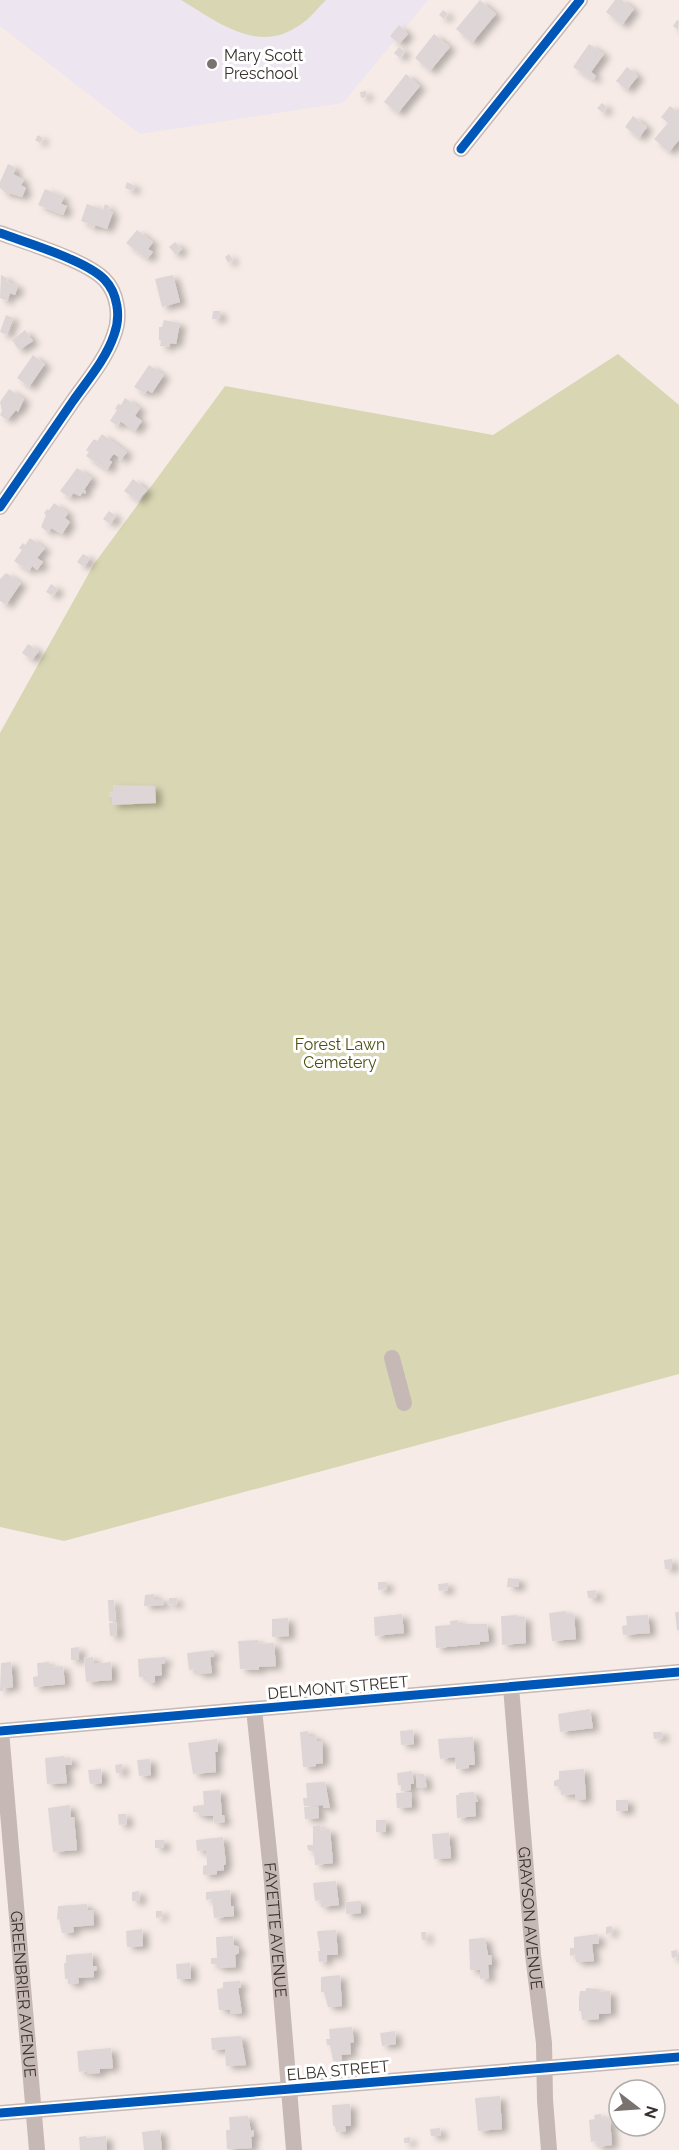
<svg xmlns="http://www.w3.org/2000/svg" width="679" height="2150" font-family="Raleway,sans-serif">
<style>
.education{fill:#ede5ef}
.green{fill:#d9d6b3}
.building{fill:#ded6d6;filter:url(#shadow)}
.lines{fill:none;stroke-linecap:round;stroke-linejoin:round}
.street{stroke:#c6b8b5;stroke-width:16}
.cycleway-casing{stroke:#fff;stroke-width:13}
.cycleway{stroke:#0057b8;stroke-width:9}
.poi-dot{fill:#7a726e;stroke:#fff;stroke-width:2}
.labels{text-anchor:middle;stroke-width:6;stroke-linejoin:round;paint-order:stroke}
.poi-label{font-size:16px;fill:#38312d;stroke:#fff;text-anchor:start}
.park-label{font-size:16px;fill:#4c4f10;stroke:#fff}
.street-label{font-size:16px;fill:#38312d;stroke:#fff}
</style>
<defs>
<filter id="shadow"><feDropShadow dx="6" dy="3.5" stdDeviation="3" flood-color="#0004"/></filter>
</defs>
<rect width="100%" height="100%" fill="#f6ebe6"/>
<path class="education" d="M0 0H428L343 103 140 134 0 26Z"/>
<path class="green" d="M181 0H326C317 9 307 22 295 28 255 53 215 20 181 0Z
M618 354 679 405V1374L64 1541 0 1527V733L94 564 225 386 493 435Z"/>
<path class="building" d="M480 0 496 14 472 43 456 29Z
M615 0H622L634 9 622 25 606 12Z
M443 10 448 14 444 19 439 15Z
M677 20 679 21 678 30 673 26Z
M399 25 408 34 399 44 390 36Z
M434 34 450 47 430 71 415 58Z
M589 44 604 54 591 72 596 76 593 80 573 67Z
M399 47 405 52 400 58 394 53Z
M627 67 638 76 627 90 616 81Z
M406 74 420 86 398 113 384 102Z
M366 91 367 97 361 98 360 92Z
M602 103 607 107 603 113 597 108Z
M670 106 679 113V140L669 152 654 139 668 123 661 117Z
M633 116 647 127 639 138 625 127Z
M38 135 43 138 40 143 35 140Z
M8 164 16 168 13 174 24 180 21 185 26 188 22 197 9 193 8 195 0 188V182Z
M127 182 135 186 133 191 125 188Z
M45 189 64 197 61 204 67 206 63 215 38 205Z
M87 204 103 210 105 204 109 206 108 211 113 212 107 229 95 225 94 228 89 226 90 224 81 221Z
M137 230 153 242 148 249 153 252 147 259 126 243Z
M175 242 182 249 176 255 169 247Z
M229 254 233 260 228 263 225 257Z
M1 275 7 278 6 281 18 286 15 295 10 293 7 301 0 298Z
M173 275 180 302 162 307 155 279Z
M213 311H220V319H212Z
M6 315 13 318 7 335 0 332Z
M164 320 180 323 176 344 170 343 169 347 160 346 161 341 159 340V327H162Z
M25 330 33 341 19 350 12 340Z
M33 355 45 364 29 387 17 378Z
M149 365 164 375 152 393 147 390 145 394 134 387Z
M9 389 24 399 18 412 16 410 7 420 0 415 2 411 0 402Z
M125 398 140 408 135 416 142 421 135 431 120 421 118 426 110 421 117 410 115 409 118 404 121 405Z
M102 434 127 452 120 461 118 459 119 457 114 454 112 456 109 460 112 462 107 470 86 456 89 452 86 450 94 439 97 441Z
M77 468 92 478 84 490 86 491 85 494 83 492 80 496 73 493 70 498 60 491Z
M133 479 147 490 138 501 124 491Z
M54 503 68 513 65 518 70 522 62 534 51 528 48 532 41 527 46 515 44 513 47 509 49 510Z
M109 511 116 516 110 524 103 519Z
M30 538 45 548 37 558 43 562 37 570 32 566 29 571 14 561 22 550 19 548 23 543 25 545Z
M83 554 90 558 84 567 77 562Z
M6 573 21 583 6 605 0 601V579Z
M51 584 58 589 53 596 46 592Z
M28 644 39 651 32 660 22 653Z
M113 785 155 786 156 803 112 805V797H109V792H113Z
M672 1559V1569H665L664 1560Z
M508 1578 519 1579V1587H507Z
M378 1582H387V1589L378 1590Z
M448 1583V1590L439 1591 438 1584Z
M596 1590 597 1598H588L587 1591Z
M154 1594V1599H163L164 1605 144 1606 145 1595Z
M169 1598H177L176 1605 168 1604Z
M108 1600H114L116 1621H109Z
M566 1611V1614H574L576 1639 552 1641 549 1613Z
M675 1612H679V1630H677Z
M402 1614 404 1633 375 1636 374 1617Z
M517 1615V1617H525L526 1643 502 1645 501 1616Z
M648 1615 650 1633 623 1635 622 1626 627 1625 626 1616Z
M288 1618 289 1636 272 1637V1619Z
M458 1620V1624H487L489 1641 480 1642V1644L436 1648 435 1626 450 1625V1621Z
M117 1622V1636H110L109 1623Z
M258 1640V1644L274 1643 276 1666 259 1667V1670L240 1669 238 1641Z
M79 1647V1660H71V1648Z
M214 1650V1656L210 1657 212 1673 198 1674 196 1669 189 1670 187 1653Z
M93 1657 94 1664 111 1662 112 1680 86 1682 84 1658Z
M165 1657V1663L161 1664 162 1675 155 1676V1682L147 1683 146 1677H139L138 1659Z
M11 1662 13 1687 3 1688V1691H0L1 1663Z
M49 1662V1667L63 1666 65 1684 34 1687 33 1677 38 1676 37 1663Z
M590 1709 593 1728 560 1732 558 1714Z
M413 1730 414 1744 401 1745 400 1731Z
M308 1731V1736H316L317 1741H322L323 1763 316 1764V1766L303 1767 300 1732Z
M653 1732H662L663 1738 654 1739Z
M473 1737 475 1765H469V1768L456 1769 455 1757 440 1759 438 1739Z
M217 1739 218 1752H215L216 1772 193 1774 188 1743Z
M64 1756V1758H71L72 1765H65L67 1783 47 1784 45 1758Z
M150 1759 151 1775 139 1776 137 1760Z
M122 1764V1773H116L115 1765Z
M101 1769 102 1783 90 1784 88 1770Z
M584 1769 586 1799 575 1800V1794L561 1795V1787L554 1786V1781L559 1779V1771Z
M412 1771 414 1784H411V1790L401 1791V1785H398L397 1773Z
M416 1774H424L427 1787 417 1788Z
M325 1782 330 1808H323V1805L304 1806 303 1798H307L306 1783Z
M220 1790 222 1815H224L225 1822 214 1823 213 1816H199L198 1812H193V1806L204 1805 203 1791Z
M411 1792 412 1807 397 1808 396 1793Z
M474 1792 478 1802H475L476 1816 457 1818 456 1795H459V1793Z
M616 1800H628V1811H616Z
M70 1805 71 1817H74L77 1850 53 1852 48 1808Z
M318 1806 319 1818 305 1819 304 1807Z
M118 1814H126L127 1824 119 1825Z
M376 1820H386V1832H376Z
M320 1825V1830L330 1829 333 1863 315 1865 314 1852 308 1850 307 1845H313V1826Z
M449 1833 451 1858 434 1859 432 1834Z
M223 1837 226 1864 224 1865V1870L217 1871V1874L203 1875V1866L207 1865 206 1850 197 1851 196 1840Z
M155 1840H164V1848H155Z
M336 1881 339 1905 321 1907 320 1900 315 1901 313 1883Z
M230 1890 231 1906H234V1916L214 1918 212 1899 206 1900V1892Z
M139 1891 140 1901H132V1892Z
M361 1901V1913L346 1914 345 1902Z
M87 1904 88 1910H93L94 1925 73 1927 74 1932 62 1933 59 1919 57 1920 58 1906Z
M156 1911H162V1917L156 1918Z
M612 1926V1933L606 1934V1927Z
M142 1929 143 1946 127 1947 126 1931Z
M336 1930 338 1955H326L327 1961 319 1962 318 1951H320L317 1931Z
M421 1932H426L427 1940H422Z
M598 1934 599 1944H592L594 1961 576 1962 575 1955 570 1956V1948H574V1937Z
M233 1936 234 1945 239 1947V1953L235 1955 236 1967 218 1968V1964H211V1958H217L216 1937Z
M485 1938 488 1955H491L492 1964 488 1965 489 1978 480 1979V1970H470L469 1939Z
M677 1950 678 1957 672 1958 671 1951Z
M92 1953 93 1966H96L97 1970 94 1971V1977L78 1978 79 1983 68 1984V1979H65L64 1963H66V1955Z
M190 1963 191 1979H177L176 1964Z
M340 1975 342 2006 328 2007 324 1992H321V1977Z
M240 1981 241 1988H238L242 2013 230 2014V2010H219L217 1989 223 1988V1982Z
M586 1988 599 1989V1992L610 1991 611 2013 599 2014V2019L582 2020 581 2011H579V1998L580 1991H586Z
M352 2027 354 2042 350 2043 351 2054 341 2055 342 2060 333 2061 330 2045H327L326 2039H330L329 2029Z
M395 2031 396 2044 382 2046 380 2033Z
M241 2036 246 2065 226 2066 225 2049 212 2050 211 2038Z
M111 2048 113 2068 100 2069V2073L87 2074V2071L79 2072 77 2051Z
M500 2096 502 2129 478 2131 475 2098Z
M350 2104 351 2126H345L346 2131 336 2132 335 2126H333L332 2105Z
M601 2114 602 2119 610 2118 612 2145 597 2147 596 2141 591 2142 589 2120 595 2119 594 2115Z
M248 2116 251 2131 254 2130V2136L251 2137 252 2148 227 2149 226 2130H230L229 2117Z
M440 2128 441 2136H431L430 2129Z
M160 2130 162 2150H144L142 2132Z
M86 2136 87 2138 106 2136 107 2150H80L79 2137Z
M410 2137V2143H404V2138Z"/>
<g class="lines">
<g class="street">
<path d="M461 149 580 0"/>
<path d="M0 233C27 243 85 260 104 279 118 293 121 317 114 335 106 359 87 381 73 401 49 436 24 472 0 507"/>
<path d="M392 1358 404 1403"/>
<path id="s1" d="M511 1687 533 1955 544 2043 545 2100 549 2150"/>
<path id="s2" d="M254 1709 271 1871 294 2150"/>
<path d="M0 1731 679 1672"/>
<path id="s3" d="M1 1731 37 2150"/>
<path d="M0 2113 679 2057"/>
</g>
<defs>
<path id="cycleway" d="M461 149 580 0
M0 233C27 243 85 260 104 279 118 293 121 317 114 335 106 359 87 381 73 401 49 436 24 472 0 507
M0 1731 679 1672
M0 2113 679 2057"/>
</defs>
<use href="#cycleway" class="cycleway-casing"/>
<use href="#cycleway" class="cycleway"/>
</g>
<circle class="poi-dot" cx="212" cy="64" r="6"/>
<g class="labels">
<g class="poi-label">
<text x="224" y="61">Mary Scott<tspan x="224" dy="18">Preschool</tspan></text>
</g>
<g class="park-label">
<text x="340" y="1050">Forest Lawn<tspan x="340" dy="18">Cemetery</tspan></text>
</g>
<g class="street-label">
<text transform="translate(338 1687) rotate(-5)" y="6">DELMONT STREET</text>
<text dy="6" stroke="none"><textPath href="#s1" startOffset="232">GRAYSON AVENUE</textPath></text>
<text dy="6" stroke="none"><textPath href="#s2" startOffset="222">FAYETTE AVENUE</textPath></text>
<text dy="6" stroke="none"><textPath href="#s3" startOffset="264">GREENBRIER AVENUE</textPath></text>
<text transform="translate(338 2070) rotate(-5)" y="6">ELBA STREET</text>
</g>
</g>
<g transform="translate(637 2108) rotate(107)"><circle r="28" fill="#ffffff" stroke="#afadab" stroke-width="1.5"/>
<path d="M0-4.5L10 22L0 15L-10 22Z" fill="#7a726e"/>
<text y="-9" font-size="16" font-weight="bold" text-anchor="middle" fill="#38312d">N</text>
</g>
</svg>
